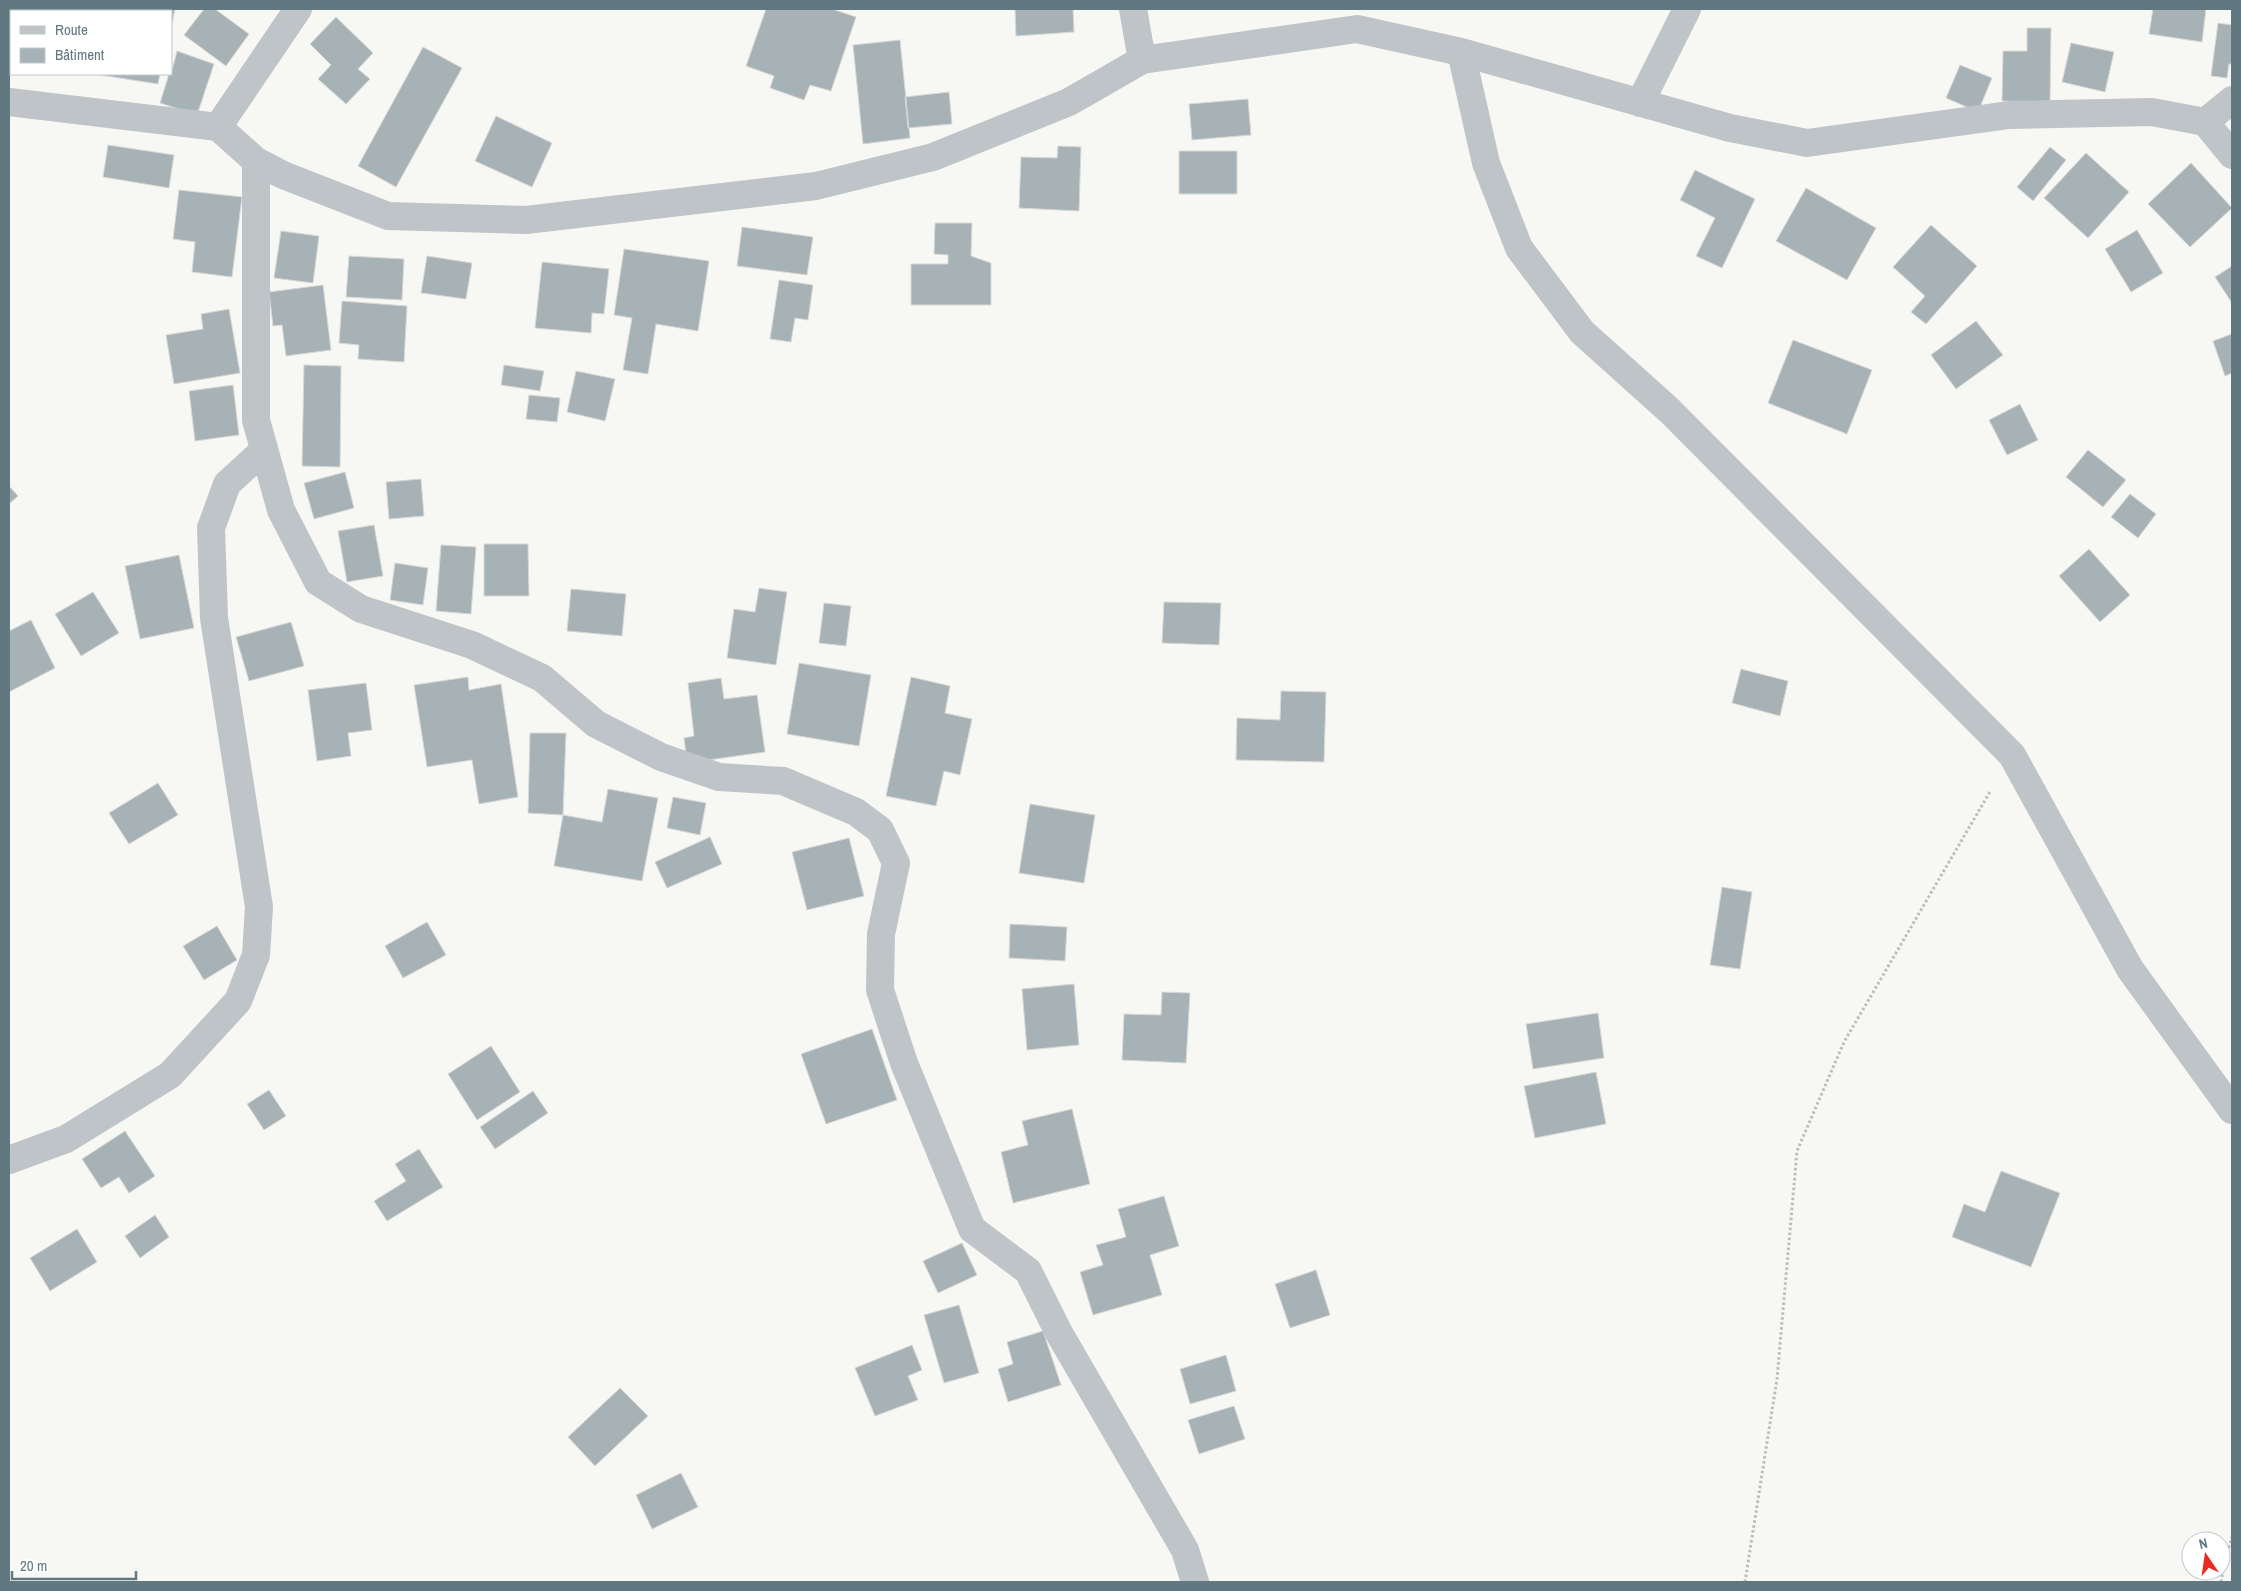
<svg xmlns="http://www.w3.org/2000/svg" width="2241" height="1591" font-family="'Archivo Narrow',sans-serif">
<style>
.building{fill:#a7b2b6;stroke:#d9d8d6}
.lines{fill:none;stroke-linecap:round;stroke-linejoin:round}
.path{stroke:#b8bdbf;stroke-width:3;stroke-dasharray:2.5 2.5;stroke-linecap:butt}
.street{stroke:#bec4c7;stroke-width:28}
</style>
<rect width="100%" height="100%" fill="#f7f7f4"/>
<path class="building" d="M130 9H175L171 28V11H130Z
M204 9H215L249 34 226 66 184 35Z
M766 9H832L856 17 831 91 810 85 804 100 770 88 774 76 746 66Z
M1015 9H1073L1074 32 1016 36Z
M2153 9H2206L2202 42 2149 34Z
M11 14V60L9 61V15Z
M336 17 373 53 358 69 370 79 346 104 318 79 331 65 310 44Z
M2218 23 2232 25V64H2229L2227 78 2211 76Z
M2027 28H2051L2050 102 2002 101 2003 51H2027Z
M900 40 910 138 863 144 853 45Z
M2071 43 2114 52 2105 92 2062 82Z
M423 47 462 68 396 187 358 166Z
M177 51 214 64 197 115 160 103 169 74H171Z
M1960 65 1992 78 1978 112 1946 98Z
M94 74H160L158 84Z
M949 92 952 124 908 128 905 97Z
M1248 99 1251 135 1192 140 1189 104Z
M496 116 552 143 532 187 475 161Z
M108 145 174 155 169 188 103 177Z
M1058 146 1081 147 1079 211 1019 208 1021 157 1057 158Z
M2050 147 2066 160 2033 201 2017 187Z
M1179 151H1237V194H1179Z
M2086 153 2129 192 2088 238 2044 198Z
M2191 163 2232 208 2190 247 2148 204Z
M1695 170 1755 199 1722 268 1696 256 1715 218 1680 200Z
M1806 188 1876 228 1847 280 1776 241Z
M179 190 242 197 232 277 192 272 195 242 173 239Z
M935 223H972L971 256 991 263V305H911V264H948V255L934 254Z
M1931 225 1977 266 1926 324 1911 312 1925 296 1893 267Z
M742 227 813 237 807 275 737 266Z
M2137 230 2163 273 2131 292 2105 249Z
M281 231 319 236 313 283 274 278Z
M624 249 709 261 698 331 656 324 648 374 623 370 632 318 614 315Z
M349 256 404 259 402 300 346 297Z
M427 256 472 263 466 299 421 293Z
M542 262 609 269 604 314 592 313 591 333 535 328Z
M2232 266V303L2215 277Z
M779 280 813 285 808 320 795 318 791 342 770 339Z
M323 285 331 350 286 356 282 325 273 326 269 292Z
M342 301 407 306 404 362 358 359 359 345 339 343Z
M229 309 240 373 174 384 166 335 203 329 201 314Z
M1976 321 2003 355 1956 389 1931 355Z
M2232 334V373L2225 376 2213 341Z
M1793 340 1872 370 1847 434 1768 403Z
M304 365 341 366 340 467 302 466Z
M504 365 544 371 540 391 501 385Z
M576 371 615 379 605 421 567 412Z
M233 385 239 435 195 441 189 391Z
M529 395 560 398 557 422 526 419Z
M2020 404 2038 440 2007 455 1989 420Z
M2088 450 2126 480 2103 507 2066 477Z
M345 472 354 508 314 519 304 483Z
M421 479 424 516 389 519 386 482Z
M9 486 18 496 9 504Z
M2130 494 2156 514 2138 538 2111 517Z
M374 525 383 576 347 582 338 531Z
M484 544H528L529 596H484Z
M441 545 476 547 471 614 436 611Z
M2089 549 2130 595 2100 622 2059 576Z
M179 555 194 628 140 639 125 566Z
M395 563 428 568 423 605 390 600Z
M759 588 787 592 776 665 727 658 734 609 755 612Z
M571 589 626 594 622 636 567 631Z
M93 592 119 633 81 656 55 614Z
M1164 602 1221 603 1219 645 1162 643Z
M824 603 851 606 846 646 819 643Z
M31 620 55 668 9 692V631Z
M291 622 304 666 249 681 236 637Z
M799 663 871 675 859 746 787 734Z
M1741 669 1788 681 1780 716 1732 703Z
M468 677 469 690 501 684 518 797 479 804 472 760 427 767 414 685Z
M911 677 950 686 945 713 972 719 960 775 944 771 936 806 886 796Z
M721 678 724 699 757 695 765 752 687 763 684 738 694 736 688 683Z
M366 683 372 730 348 733 351 756 317 761 308 690Z
M1281 691 1326 692 1324 762 1236 760 1237 718 1280 720Z
M530 733H566L563 815 528 813Z
M158 783 178 815 129 844 109 813Z
M608 789 658 798 642 881 554 866 563 815 602 822Z
M673 797 706 803 700 835 667 828Z
M1030 804 1095 815 1084 883 1019 873Z
M710 837 722 864 667 888 655 862Z
M849 838 864 896 807 910 792 852Z
M1722 887 1752 892 1740 969 1710 965Z
M427 922 446 955 403 978 385 946Z
M1010 924 1067 927 1065 961 1009 958Z
M217 926 237 960 204 980 183 946Z
M1074 984 1079 1045 1027 1050 1022 989Z
M1162 992 1190 993 1186 1063 1122 1060 1124 1014 1161 1015Z
M1598 1013 1604 1058 1533 1069 1526 1024Z
M872 1029 897 1100 826 1124 801 1054Z
M491 1046 520 1092 477 1120 448 1074Z
M1596 1072 1606 1124 1535 1138 1524 1086Z
M269 1090 286 1116 264 1130 247 1104Z
M533 1091 548 1113 495 1149 480 1127Z
M1072 1109 1090 1184 1013 1203 1001 1152 1028 1145 1022 1121Z
M125 1131 155 1176 129 1193 119 1177 101 1188 82 1159Z
M419 1149 443 1187 387 1221 374 1201 406 1181 395 1164Z
M2001 1171 2060 1193 2031 1267 1952 1237 1964 1204 1985 1212Z
M1164 1196 1179 1246 1150 1255 1162 1295 1093 1315 1080 1272 1103 1265 1096 1245 1126 1237 1118 1209Z
M155 1215 169 1237 140 1258 125 1236Z
M77 1229 97 1262 50 1291 30 1258Z
M962 1243 977 1275 938 1293 923 1261Z
M1316 1270 1330 1315 1290 1328 1275 1284Z
M959 1305 979 1373 944 1383 924 1315Z
M1043 1331 1061 1385 1008 1402 998 1369 1013 1364 1007 1342Z
M912 1345 922 1370 908 1376 918 1400 875 1416 855 1368Z
M1226 1355 1236 1391 1190 1404 1180 1369Z
M620 1388 648 1416 595 1466 568 1437Z
M1234 1406 1245 1439 1199 1454 1188 1420Z
M681 1473 698 1507 652 1529 636 1495Z"/>
<g class="lines">
<path class="path" d="M1745 1582 1777 1379 1797 1151 1844 1042 1991 790
M2221 1582 2224 1564 2232 1537"/>
<path class="street" d="M1133 9 1142 60
M1461 52 1486 163 1519 248 1582 332 1670 411 2012 755 2130 969 2232 1110
M9 102 218 127 256 161 283 175 388 216 526 220 816 186 933 157 1069 102 1142 60 1357 29 1461 52 1730 128 1807 143 2009 115 2152 112 2205 122 2232 155
M1640 103 1687 9
M2205 122 2232 100
M218 127 298 9
M256 161V420L281 510 318 582 361 609 472 645 542 678 596 724 661 757 719 777 783 781 856 812 880 830 896 863 881 934 880 990 904 1063 972 1229 1028 1271 1059 1333 1185 1550 1195 1582
M9 1160 66 1139 170 1075 238 1001 256 955 259 907 214 618 211 528 227 484 264 450"/>
</g>
<rect width="2241" height="1591" fill="none" stroke="#617880" stroke-width="20"/>
<rect x="10" y="10" width="162" height="65" fill="#ffffff" stroke="#c0c9cc"/>
<rect x="20" y="26" width="25" height="8" fill="#bec4c7" stroke="#c0c9cc"/>
<text x="55" y="35" font-size="15" fill="#617880">Route</text>
<rect x="20" y="48" width="25" height="15" fill="#a7b2b6" stroke="#c0c9cc"/>
<text x="55" y="60" font-size="15" fill="#617880">Bâtiment</text>
<g transform="translate(2206 1556) rotate(347)"><circle r="24" fill="#ffffff" stroke="#c0c9cc"/>
<path d="M0-4L9 19L0 12L-9 19Z" fill="#ea2b21"/>
<text y="-8" font-size="14" font-weight="bold" text-anchor="middle" fill="#617880">N</text>
</g>
<path d="M12 1571v8h124v-8" fill="none" stroke="#617880" stroke-width="2.5"/>
<text x="20" y="1571" font-size="15" fill="#617880" stroke="#ffffff" stroke-width="4" paint-order="stroke">20 m</text>
</svg>
